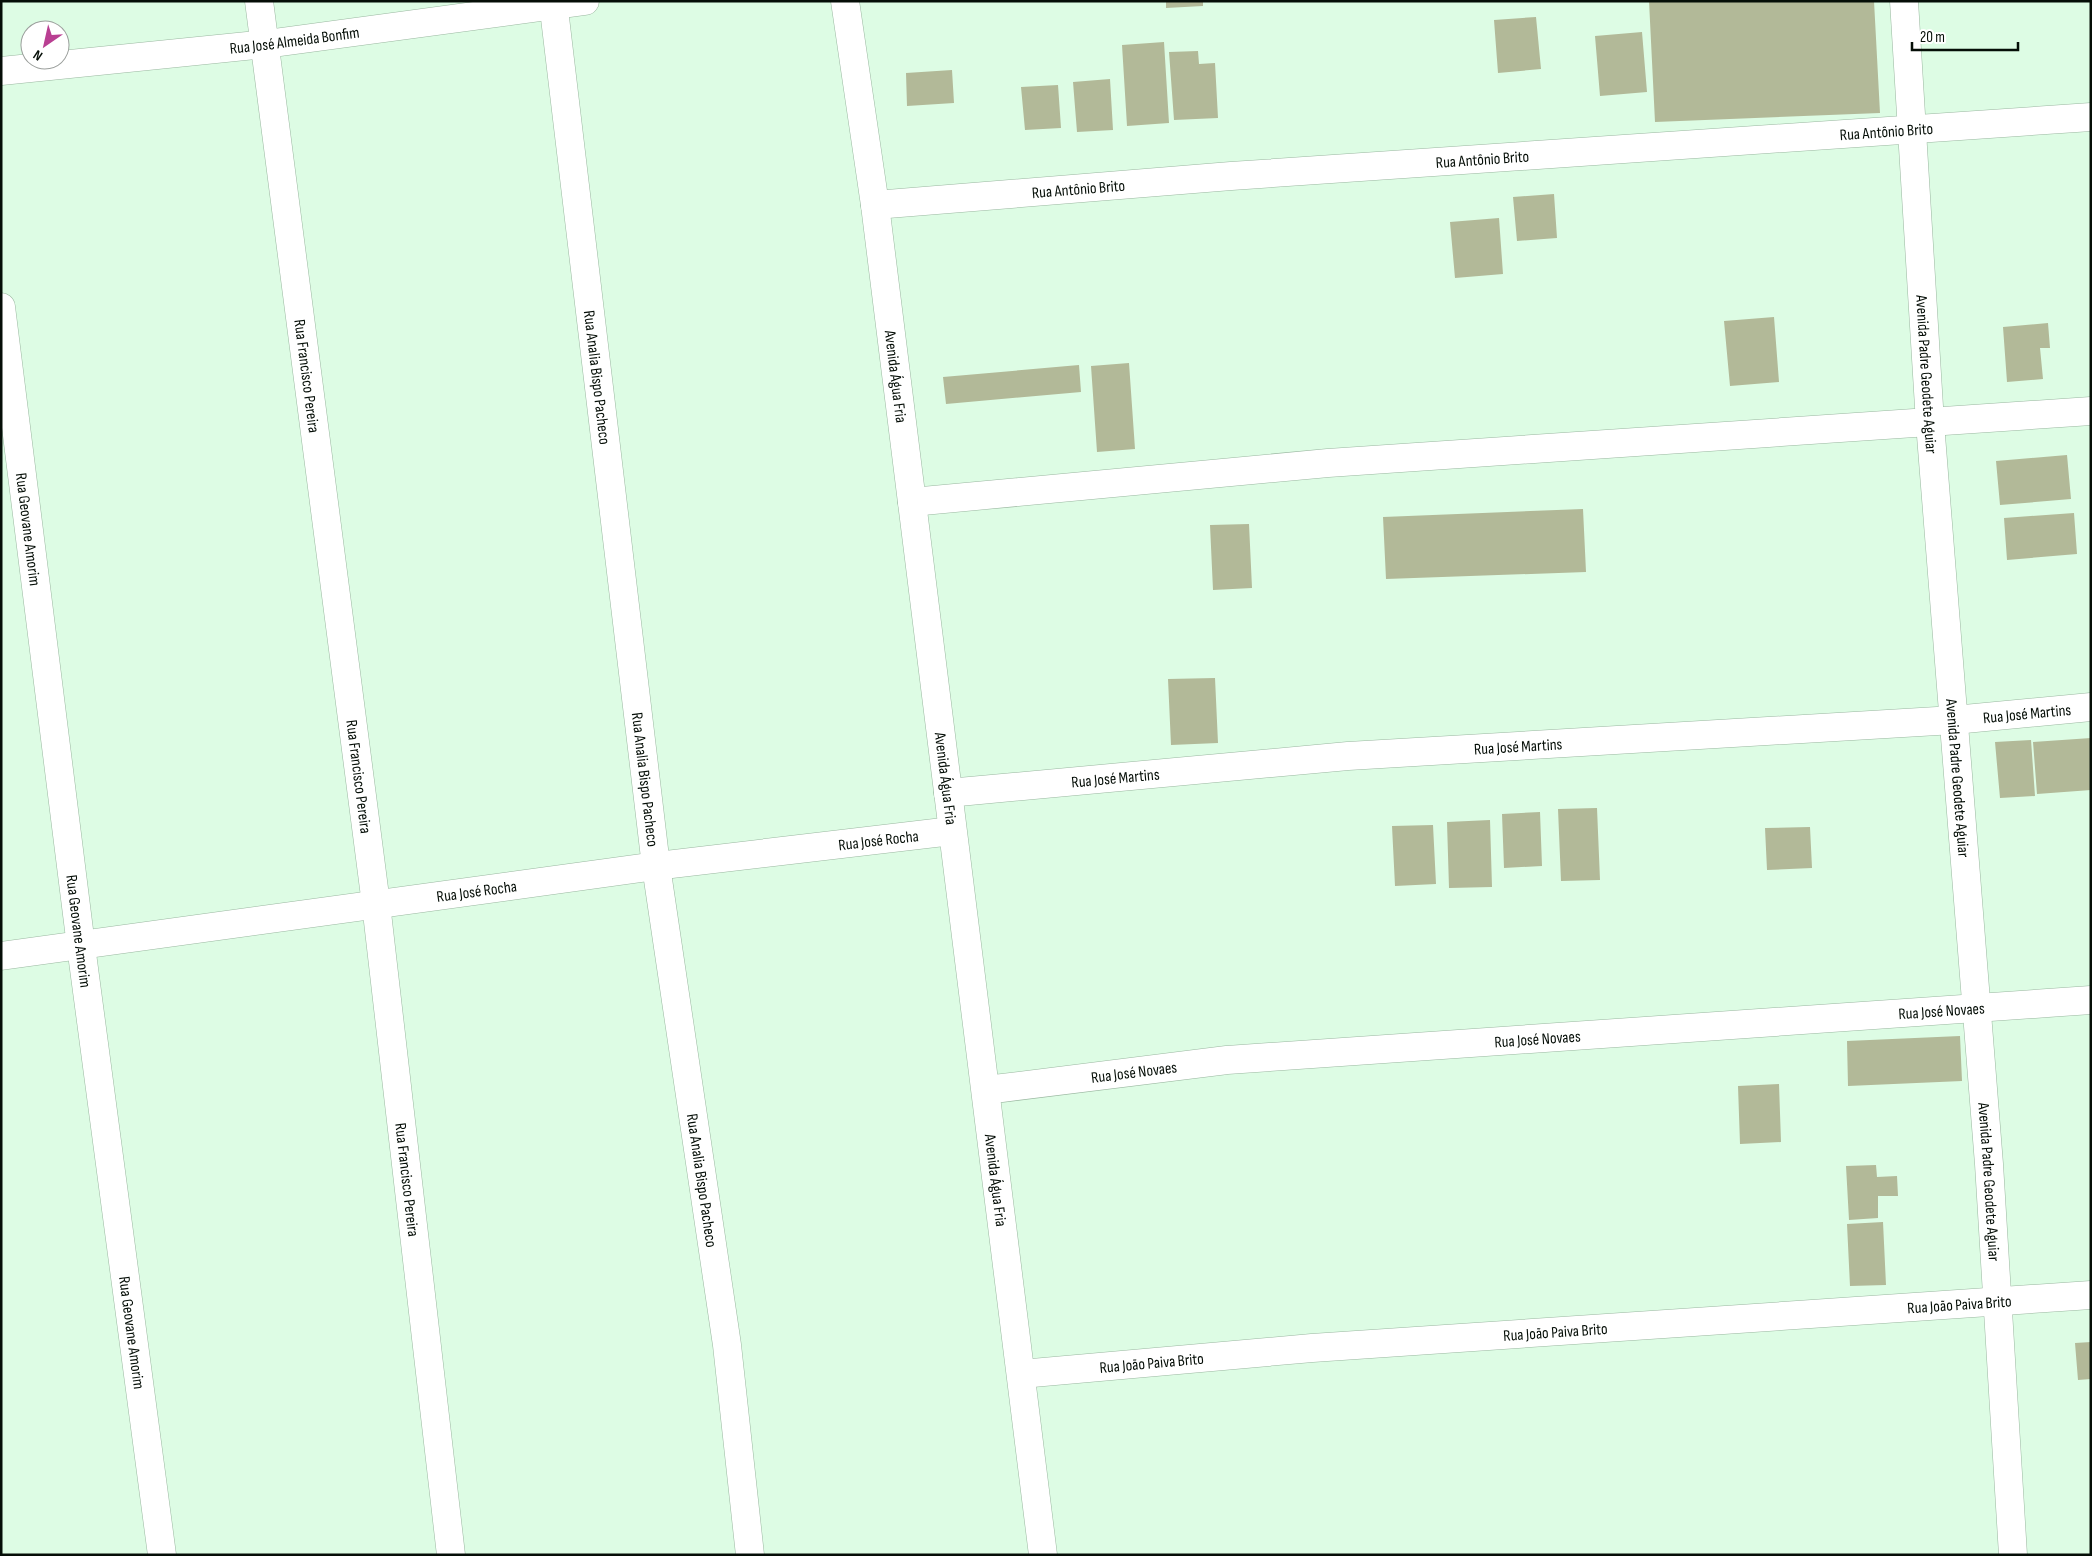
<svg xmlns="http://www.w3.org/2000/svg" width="2092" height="1556" font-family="'Sofia Sans Condensed',sans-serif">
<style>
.building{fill:#b2b998}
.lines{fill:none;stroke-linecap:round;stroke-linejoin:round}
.street-casing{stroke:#9ab7a0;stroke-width:29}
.secondary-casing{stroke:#9ab7a0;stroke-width:29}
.street{stroke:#fff;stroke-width:28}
.secondary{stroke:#fff;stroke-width:28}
.labels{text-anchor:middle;stroke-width:5;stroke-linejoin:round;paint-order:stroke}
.street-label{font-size:16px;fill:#050e07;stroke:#fff}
</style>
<rect width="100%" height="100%" fill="#ddfce4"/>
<path class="building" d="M1166 1H1203V6L1166 8Z
M1649 1H1874L1880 113 1655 122Z
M1536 17 1541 69 1498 73 1494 20Z
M1642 32 1647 92 1600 96 1595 36Z
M1164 42 1169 123 1127 126 1122 45Z
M1198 51 1199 64 1215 63 1218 118 1174 120 1169 52Z
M952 70 954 103 907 106 906 73Z
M1110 79 1113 130 1077 132 1073 82Z
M1058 85 1061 128 1025 130 1021 87Z
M1554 194 1557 238 1517 241 1513 197Z
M1499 218 1503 274 1455 278 1450 222Z
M1774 317 1779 382 1730 386 1724 321Z
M2048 323 2050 348H2040L2043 379 2007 382 2003 327Z
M1129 363 1135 449 1097 452 1091 366Z
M1079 365 1081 392 946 404 943 377Z
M2067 455 2071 499 2000 505 1996 461Z
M1583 509 1586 572 1386 579 1383 517Z
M2074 513 2077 554 2007 560 2004 518Z
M1249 524 1252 588 1213 590 1210 525Z
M1215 678 1218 743 1171 745 1168 679Z
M2091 738V790L2037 794 2033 742Z
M2031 740 2035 796 2000 798 1995 742Z
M1597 808 1600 880 1561 881 1558 809Z
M1540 812 1542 866 1504 868 1502 814Z
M1490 820 1492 887 1449 888 1447 822Z
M1433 825 1436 884 1395 886 1392 826Z
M1810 827 1812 868 1767 870 1765 828Z
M1960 1036 1962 1081 1848 1086 1847 1041Z
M1779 1084 1781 1142 1740 1144 1738 1086Z
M1876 1165 1877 1177 1897 1176 1898 1196H1878V1218L1849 1220 1846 1166Z
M1883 1222 1886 1285 1850 1286 1847 1224Z
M2091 1342V1379L2078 1380 2075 1343Z"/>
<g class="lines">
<defs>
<g id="street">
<path id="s1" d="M259 1 376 904 451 1555"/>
<path id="s2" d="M553 1 656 866 727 1345 750 1555"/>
<path id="s3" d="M1904 1 1930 423 1989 1164 2013 1555"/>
<path id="s4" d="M1 71 266 44 585 1"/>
<path id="s5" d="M875 205 1231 176 2091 117"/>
<path id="s6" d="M1 307 81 946 162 1555"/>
<path d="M912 502 1328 463 2091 411"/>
<path id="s7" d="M948 793 1348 756 1954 720 2091 707"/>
<path id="s8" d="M1 956 656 866 952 831"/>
<path id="s9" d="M986 1090 1227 1060 2091 1000"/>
<path id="s10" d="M1021 1374 1312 1348 2091 1295"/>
</g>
<g id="secondary">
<path id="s11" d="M845 1 875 205 1043 1555"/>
</g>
</defs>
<use href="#street" class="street-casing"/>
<use href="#secondary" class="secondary-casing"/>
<use href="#street" class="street"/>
<use href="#secondary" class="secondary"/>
</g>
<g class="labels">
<g class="street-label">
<text dy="6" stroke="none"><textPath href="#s4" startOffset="295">Rua José Almeida Bonfim</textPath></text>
<text dy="6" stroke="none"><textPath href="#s5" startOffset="1014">Rua Antônio Brito</textPath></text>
<text dy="6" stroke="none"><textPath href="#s5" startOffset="609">Rua Antônio Brito</textPath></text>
<text dy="6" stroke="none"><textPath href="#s5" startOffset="204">Rua Antônio Brito</textPath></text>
<text dy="6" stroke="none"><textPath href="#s3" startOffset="374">Avenida Padre Geodete Aguiar</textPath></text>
<text dy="6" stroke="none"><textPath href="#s1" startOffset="378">Rua Francisco Pereira</textPath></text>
<text dy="6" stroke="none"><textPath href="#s11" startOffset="379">Avenida Água Fria</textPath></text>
<text dy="6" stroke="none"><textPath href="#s2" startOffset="379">Rua Analia Bispo Pacheco</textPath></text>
<text dy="6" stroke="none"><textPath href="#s6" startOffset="224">Rua Geovane Amorim</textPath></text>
<text dy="6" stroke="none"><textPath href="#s7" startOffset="1082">Rua José Martins</textPath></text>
<text dy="6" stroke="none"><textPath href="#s7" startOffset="572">Rua José Martins</textPath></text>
<text dy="6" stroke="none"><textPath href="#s1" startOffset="782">Rua Francisco Pereira</textPath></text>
<text dy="6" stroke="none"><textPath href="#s11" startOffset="784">Avenida Água Fria</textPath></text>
<text dy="6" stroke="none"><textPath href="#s7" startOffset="168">Rua José Martins</textPath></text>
<text dy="6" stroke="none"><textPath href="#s3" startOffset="779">Avenida Padre Geodete Aguiar</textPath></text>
<text dy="6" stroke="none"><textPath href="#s2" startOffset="784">Rua Analia Bispo Pacheco</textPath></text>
<text dy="6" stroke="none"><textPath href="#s8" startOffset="885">Rua José Rocha</textPath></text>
<text dy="6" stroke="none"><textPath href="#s8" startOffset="480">Rua José Rocha</textPath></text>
<text dy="6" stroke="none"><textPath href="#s6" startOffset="629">Rua Geovane Amorim</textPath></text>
<text dy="6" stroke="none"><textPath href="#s9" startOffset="959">Rua José Novaes</textPath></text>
<text dy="6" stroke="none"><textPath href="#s9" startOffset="554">Rua José Novaes</textPath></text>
<text dy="6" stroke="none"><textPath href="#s9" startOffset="149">Rua José Novaes</textPath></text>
<text dy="6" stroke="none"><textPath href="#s1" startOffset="1188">Rua Francisco Pereira</textPath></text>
<text dy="6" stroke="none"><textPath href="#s2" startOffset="1189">Rua Analia Bispo Pacheco</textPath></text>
<text dy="6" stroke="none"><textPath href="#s11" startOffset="1189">Avenida Água Fria</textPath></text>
<text dy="6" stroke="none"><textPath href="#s3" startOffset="1184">Avenida Padre Geodete Aguiar</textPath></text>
<text dy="6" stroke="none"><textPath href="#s10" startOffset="941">Rua João Paiva Brito</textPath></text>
<text dy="6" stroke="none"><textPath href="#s10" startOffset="536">Rua João Paiva Brito</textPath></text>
<text dy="6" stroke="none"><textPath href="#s6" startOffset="1034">Rua Geovane Amorim</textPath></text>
<text dy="6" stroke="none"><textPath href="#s10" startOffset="131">Rua João Paiva Brito</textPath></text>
</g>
</g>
<rect width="2092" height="1556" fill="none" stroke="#050e07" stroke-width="5"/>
<g transform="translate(45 45) rotate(214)"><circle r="24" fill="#ffffff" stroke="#9b9f9c"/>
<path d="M0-4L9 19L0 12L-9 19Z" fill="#b93f92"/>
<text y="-8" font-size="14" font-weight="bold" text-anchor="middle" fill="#050e07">N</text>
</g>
<path d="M1912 42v8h106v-8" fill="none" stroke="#050e07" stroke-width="2.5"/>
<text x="1920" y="42" font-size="15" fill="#050e07" stroke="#ffffff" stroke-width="4" paint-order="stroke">20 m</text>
</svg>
